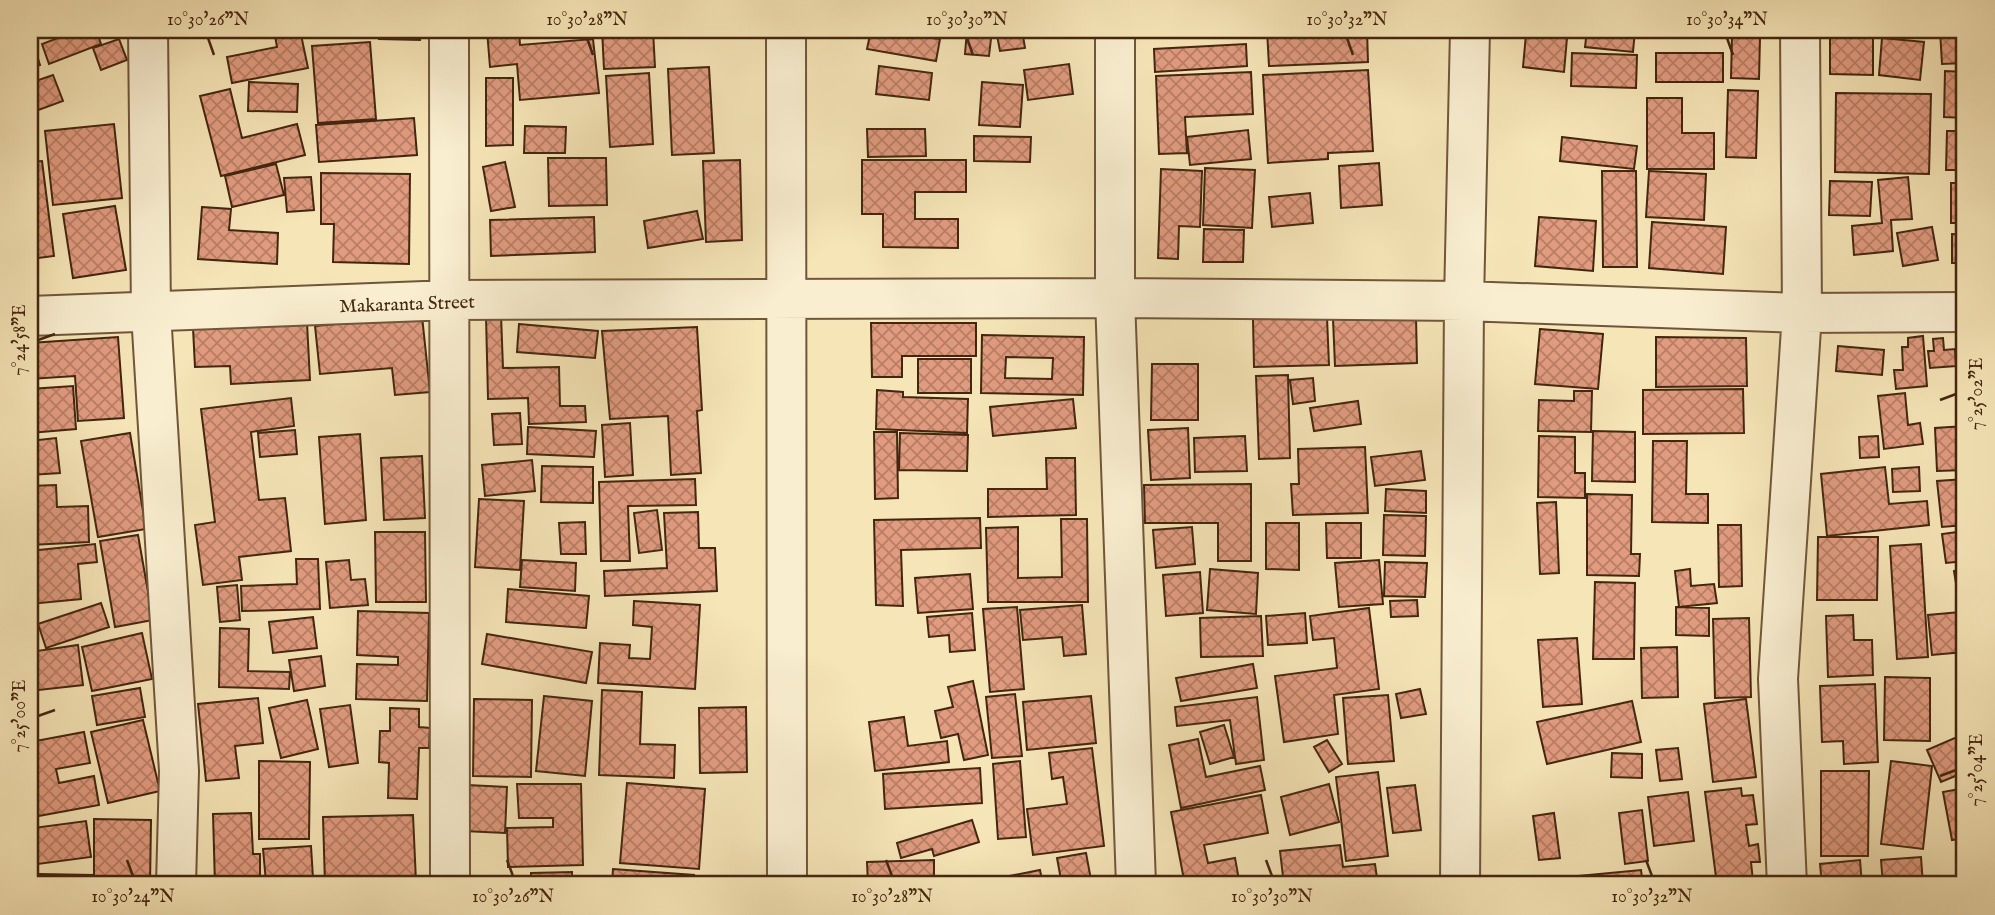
<svg xmlns="http://www.w3.org/2000/svg" width="1995" height="915" font-family="'IM FELL English',serif">
<style>
.building{fill:url(#building-cross-hatch);stroke:#43260f;stroke-width:2;fill-rule:evenodd}
.lines{fill:none;stroke-linecap:round;stroke-linejoin:round}
.minor-casing{stroke:#705639;stroke-width:42}
.minor{stroke:#f9eed0;stroke-width:38}
.ticks{fill:none;stroke:#43260f;stroke-width:2.5}
.labels{text-anchor:middle;stroke-width:7;stroke-linejoin:round;paint-order:stroke}
.street-label{font-size:19px;fill:#43260f;stroke:#f9eed0}
.neatline{fill:none;stroke:#43260f;stroke-width:2.5}
.ticks-label{font-size:18px;text-anchor:middle;fill:#43260f}
</style>
<defs>
<pattern id="building-cross-hatch" width="8" height="8" patternUnits="userSpaceOnUse" patternTransform="scale(1.75)"><rect width="8" height="8" fill="#e19b7f"/><path d="M0 0l8 8M0 8l8-8" fill="none" stroke="#b87e66"/></pattern>
</defs>
<rect width="100%" height="100%" fill="#f6e5b7"/>
<filter id="stains"><feTurbulence type="fractalNoise" baseFrequency=".00286" numOctaves="4"/><feColorMatrix values="0 0 0 0 .2 0 0 0 0 .09 0 0 0 0 .02 0 0 0 .5 -.17"/></filter>
<radialGradient id="worn" r=".72"><stop offset=".6" stop-color="#630" stop-opacity="0"/><stop offset="1" stop-color="#630" stop-opacity=".3"/></radialGradient>
<path class="building" d="M79 30H96L101 44 49 64 42 44Z
M218 30H258L220 37Z
M274 30H300L308 68 232 83 227 57 277 47Z
M379 30H421L420 40 379 39Z
M487 30H519L520 45 593 39 599 93 520 100 517 64 490 67Z
M602 30H653L655 67 604 69Z
M871 30 940 39 936 61 867 49Z
M967 30H992L989 56 965 54Z
M996 30H1022L1025 48 1000 51Z
M1267 30H1367L1368 62 1269 66Z
M1587 30H1635L1633 52 1585 47Z
M1830 30H1873V75L1830 74Z
M1940 30H1965V63L1942 64Z
M1526 34 1567 38 1564 72 1523 67Z
M1732 36 1760 38 1759 79 1731 78Z
M1882 38 1924 42 1920 80 1879 75Z
M32 39 40 65 30 68V40Z
M119 39 127 60 101 70 93 48Z
M370 42 376 119 318 123 312 46Z
M1246 44 1247 66 1155 72 1154 49Z
M1572 53 1637 55 1636 88 1571 86Z
M1656 53H1723V82H1656Z
M1069 64 1073 94 1028 100 1024 70Z
M879 66 932 73 929 100 876 94Z
M709 67 714 153 672 155 668 69Z
M1368 70 1373 151 1328 153V159L1268 163 1263 75Z
M1945 71 1965 72V118L1944 117Z
M1251 72 1253 114 1185 117 1187 153 1159 154 1156 76Z
M649 73 653 144 610 147 606 76Z
M53 75 63 101 30 113V83Z
M486 78H513V145L486 146Z
M249 82 298 84 297 112 248 111Z
M982 82 1023 85 1020 127 979 125Z
M230 89 242 138 297 124 305 155 221 176 200 96Z
M1728 90 1758 91 1756 158 1726 157Z
M1836 93 1931 94 1929 174 1835 172Z
M1647 98H1682V133H1714V169H1647Z
M414 118 417 155 319 162 316 125Z
M114 124 122 198 53 205 45 131Z
M525 126 566 127 565 153H524Z
M867 129H925L926 156 868 157Z
M1248 130 1251 159 1190 165 1187 137Z
M1947 131H1965V170H1946Z
M974 136 1031 137 1030 162 974 161Z
M1562 137 1637 146 1634 169 1560 161Z
M548 158H606L607 205 549 206Z
M740 160 742 240 706 242 703 161Z
M862 160H966V192H915V219H958V248L883 247V214H862Z
M42 161 54 256 30 259V162Z
M505 162 515 207 491 211 483 167Z
M1379 163 1382 205 1341 208 1339 166Z
M276 164 284 195 232 207 225 176Z
M1205 168 1255 170 1252 228 1203 225Z
M1161 169 1202 171 1200 227 1179 226 1178 259 1158 258Z
M1602 171H1636L1637 267H1603Z
M1649 171 1706 174 1704 220 1646 217Z
M321 173 410 174 409 264 333 262 334 224H321Z
M311 177 314 210 287 212 284 178Z
M1908 177 1912 219 1891 220 1893 251 1854 255 1852 226 1882 223 1878 180Z
M1830 181 1872 182 1870 216 1829 215Z
M1951 183H1965V223H1951Z
M1310 193 1313 223 1272 227 1269 197Z
M115 206 126 270 73 278 63 214Z
M202 207 231 209 229 230 278 233 277 264 198 259Z
M697 211 703 239 648 248 644 221Z
M594 217 595 252 491 256 490 220Z
M1539 217 1596 221 1593 271 1535 266Z
M1652 222 1726 227 1723 274 1649 268Z
M1932 227 1938 260 1903 266 1897 233Z
M1204 229 1244 230 1243 262H1203Z
M1952 234 1965 235V263H1952Z
M501 315 503 368 559 367 560 406H585L586 422 529 424 528 398 488 399 486 316Z
M422 316 430 392 395 395 392 368 320 374 315 326Z
M1327 317 1329 365 1254 367 1253 319Z
M1416 317 1417 363 1335 366 1333 319Z
M307 323 310 380 231 384 230 366 195 367 193 328Z
M871 323H976V356H902V377H872Z
M519 324 598 331 595 358 517 352Z
M697 327 702 410 697 411 701 473 671 475 668 416 610 419 602 331Z
M1540 329 1603 334 1598 389 1535 384Z
M982 335 1084 337 1083 395 981 393ZM1006 357 1053 358 1052 379 1005 378Z
M1923 336 1927 386 1896 389 1894 370H1903L1902 347H1908V338Z
M118 337 124 418 78 421 75 376 30 379V343Z
M1656 337 1746 338 1747 386 1656 387Z
M1943 338 1944 350 1955 349 1956 366 1930 368 1928 351H1934L1933 339Z
M1838 346 1884 350 1882 375 1836 371Z
M918 359H971V393H918Z
M1152 364H1198V420H1151Z
M1288 375 1290 458 1259 459 1256 376Z
M1313 378 1315 401 1293 404 1290 380Z
M73 386 76 429 30 433V389Z
M1743 389 1744 433 1643 434V390Z
M877 390 903 392V397L968 399 967 433 876 429Z
M1574 391H1592L1591 432 1538 431 1539 400 1574 401Z
M1905 393 1908 425 1920 423 1923 444 1884 449 1878 396Z
M291 398 294 426 251 432 259 500 285 498 291 551 239 557 242 580 203 585 195 525 215 522 201 409Z
M1073 399 1076 428 993 436 990 407Z
M1358 401 1361 424 1314 431 1310 408Z
M520 413 522 444 494 445 492 414Z
M630 423 633 475 605 477 602 425Z
M1965 426V470L1937 471 1935 428Z
M528 427 596 431 594 457 527 454Z
M1188 428 1190 478 1151 480 1148 430Z
M295 430 297 454 260 457 258 433Z
M1593 431 1635 432V482L1592 481Z
M874 432H897L898 498 875 499Z
M130 433 146 529 98 537 81 441Z
M900 433 968 435 967 471 899 470Z
M360 434 366 520 325 524 319 437Z
M1245 436 1247 471 1195 472 1194 438Z
M1539 436 1575 437V473H1585V498L1538 497Z
M1878 436 1879 457 1860 458 1859 437Z
M56 438 60 473 30 475V441Z
M1653 441H1687L1686 494H1708V523L1652 522Z
M1365 447 1368 513 1293 515 1291 484H1299L1298 449Z
M1421 451 1425 480 1375 486 1371 457Z
M422 456 425 518 384 520 381 458Z
M1046 458H1075L1076 515 988 517V489H1047Z
M532 460 535 491 485 496 482 465Z
M542 466 593 467V503L541 502Z
M1885 467 1889 504 1927 501 1929 525 1827 536 1821 474Z
M1919 467 1920 491 1893 492 1892 469Z
M695 479 696 505 628 506 630 561H601L599 482Z
M1965 479V525L1942 527 1937 481Z
M1251 484V561H1218V523H1145L1144 485Z
M56 485 57 507 88 506 89 542 30 545V486Z
M1386 489 1426 491V513L1385 511Z
M1587 494 1632 495 1631 554H1640L1639 576 1587 575Z
M479 499 524 501 520 570 475 567Z
M1556 502 1559 573 1540 574 1537 503Z
M657 510 662 550 639 553 634 513Z
M698 512 699 548H715L717 591 605 596 604 571 667 568 664 513Z
M1384 515 1426 516 1425 556 1383 555Z
M980 518 981 548 901 550 903 606 876 605 874 520Z
M1061 519H1087L1088 602H988L986 528 1018 527V578L1062 577Z
M585 522 586 554H561L559 523Z
M1266 523H1299V570L1266 569Z
M1326 523H1361V558H1327Z
M1718 525H1741L1742 586 1719 587Z
M1192 527 1195 564 1156 568 1153 530Z
M1965 531V561L1946 563 1942 534Z
M375 532H425L426 602H376Z
M138 535 153 620 115 627 100 541Z
M1818 537H1878L1877 600H1817Z
M95 544 97 562 78 564 81 599 30 604V551Z
M1921 544 1928 657 1897 659 1890 546Z
M296 559H318L320 609 242 611 241 586 297 584Z
M349 560 351 580 365 579 368 605 330 608 326 562Z
M522 560 576 563 575 591 520 587Z
M1379 560 1383 604 1339 607 1335 563Z
M1385 562 1427 563 1425 597 1384 596Z
M1210 569 1258 573 1256 614 1207 610Z
M1690 569 1691 586 1714 584 1717 603 1679 607 1675 571Z
M1965 569V601L1959 602 1954 571Z
M1200 572 1203 613 1166 616 1163 575Z
M970 574 973 609 918 613 915 578Z
M1595 582 1635 583 1634 659H1593Z
M237 585 240 620 220 622 217 587Z
M508 589 589 596 586 628 506 622Z
M1417 600 1418 616 1391 617 1390 601Z
M634 601 700 605 695 689 598 683 600 643 630 645 629 658 650 659 652 627 633 625Z
M101 603 109 627 46 648 38 624Z
M1082 605 1086 654 1064 656 1062 637 1023 640 1020 610Z
M1017 607 1024 689 990 692 983 609Z
M1676 607 1709 608V636L1676 635Z
M1369 608 1379 689 1334 695 1338 734 1284 742 1275 676 1337 668 1334 638 1313 640 1310 616Z
M358 611 429 613 427 701 356 699 357 664 398 665V657L357 655Z
M1960 612 1964 652 1932 655 1928 615Z
M972 613 975 650 950 652 949 635 929 637 927 617Z
M1305 613 1307 643 1268 645 1266 616Z
M1853 615 1854 640H1872L1873 675 1828 677 1826 616Z
M1261 616 1263 656 1201 657 1200 618Z
M313 617 317 648 273 653 269 622Z
M1749 618 1751 697 1715 698 1713 619Z
M220 628 249 629 248 671 290 672 289 689 219 687Z
M142 633 152 679 92 691 82 647Z
M487 634 592 652 586 683 482 664Z
M1577 638 1582 704 1543 707 1538 640Z
M78 645 83 685 30 691V652Z
M1677 647 1678 697 1642 698 1641 648Z
M321 656 325 686 294 691 289 660Z
M1253 664 1257 688 1181 701 1176 678Z
M1885 677 1930 678V741L1884 740Z
M973 681 988 755 964 760 958 734 941 738 935 711 953 707 948 687Z
M1875 684 1878 762 1844 764 1843 741 1822 742 1820 686Z
M140 688 145 717 97 725 92 696Z
M1420 689 1426 714 1401 718 1396 694Z
M602 690 642 692 640 744 675 745 674 778 599 775Z
M1015 694 1022 756 992 758 986 697Z
M1388 695 1394 761 1348 764 1343 698Z
M544 696 592 701 585 776 536 771Z
M1091 696 1096 743 1027 750 1023 702Z
M1257 697 1264 760 1236 764 1230 720 1177 726 1175 707Z
M258 698 263 743 235 746 239 778 206 781 198 704Z
M474 699 532 700 531 777 473 776Z
M1746 699 1756 777 1713 782 1704 704Z
M307 700 318 749 281 758 269 708Z
M1632 701 1641 742 1547 764 1537 722Z
M350 705 358 763 329 767 320 709Z
M746 707 747 772 700 773 699 708Z
M390 708 419 709V727L430 728 429 748H419L417 799 388 798 389 763 379 762 380 731H390Z
M904 717 908 746 947 741 949 762 875 771 869 722Z
M143 720 160 791 108 803 91 732Z
M1224 725 1234 757 1210 764 1200 732Z
M84 732 90 763 56 769 59 783 94 776 99 805 33 817 30 742Z
M1957 737 1965 757V772L1941 782 1927 750Z
M1198 739 1206 777 1260 766 1265 790 1181 808 1169 745Z
M1327 740 1342 764 1329 772 1314 747Z
M1092 748 1104 846 1033 855 1027 809 1067 804 1063 777 1052 779 1049 753Z
M1678 748 1682 779 1660 781 1656 750Z
M1612 753 1642 754V778L1611 777Z
M259 761 310 762 309 839H259Z
M1020 761 1026 837 998 839 993 764Z
M1891 761 1932 766 1923 849 1881 844Z
M980 768 982 803 885 809 883 774Z
M1821 771H1869L1868 856H1821Z
M1378 772 1388 856 1346 861 1336 777Z
M627 783 705 789 699 869 620 863Z
M517 784H581L583 865 508 867 507 828 553 827V818H519Z
M1329 784 1339 822 1290 835 1281 797Z
M467 785 507 787 505 833 464 831Z
M1415 785 1421 830 1393 833 1387 788Z
M1741 788 1742 796 1753 795 1757 824 1746 825 1749 846 1758 844 1760 862H1751L1753 881 1717 885 1705 792Z
M1965 788V838L1952 840 1943 792Z
M1688 792 1694 841 1654 846 1648 797Z
M1261 795 1268 833 1204 845 1208 863 1235 858 1239 880 1214 885H1185L1171 812Z
M1642 810 1648 861 1625 864 1619 813Z
M251 813 253 854H260V885H215L213 814Z
M1554 813 1560 858 1539 860 1533 816Z
M413 815 416 882 325 884 323 817Z
M94 819 151 820 150 885H40V874L94 875Z
M972 820 979 842 934 856 932 849 901 858 897 843Z
M86 821 91 857 38 864 33 828Z
M1340 845 1343 867 1375 864 1378 885H1284L1280 851Z
M311 846 313 878 266 882 263 849Z
M1086 853 1092 885H1062L1057 858Z
M1921 857 1923 885H1883L1881 860Z
M934 860V880L1002 878 1003 885H868L867 862Z
M1860 860 1862 885H1822L1820 864Z
M613 869 694 875 693 885H612Z
M1040 870 1043 885H1006L1004 877Z
M1641 870 1643 885H1548L1547 879Z
M572 872V885H531V873Z"/>
<g class="lines">
<defs>
<path id="minor" d="M148 30 151 313 179 771 176 885
M449 30 450 885
M786 30 787 885
M1115 30V298L1136 885
M30 316 451 300 1115 298 1464 301 1802 313 1965 312
M1460 885 1464 301 1470 30
M1787 885 1778 679 1802 313 1800 30"/>
</defs>
<use href="#minor" class="minor-casing"/>
<use href="#minor" class="minor"/>
</g>
<path class="ticks" d="M208 38 214 55M587 38 593 55M967 38 973 55M1347 38 1353 55M1727 38 1733 55M38 340 55 334M1940 400 1956 394M38 716 55 710M1940 776 1956 770M127 860 133 876M507 860 513 876M886 860 892 876M1266 860 1272 876M1646 860 1652 876"/>
<g class="labels">
<g class="street-label">
<text transform="translate(407 303) rotate(-2)" y="7">Makaranta Street</text>
</g>
</g>
<rect width="1995" height="915" fill="none" stroke="#f6e5b7" stroke-width="77"/>
<rect x="38" y="38" width="1918" height="838" class="neatline"/>
<g class="ticks-label">
<text x="208" y="25">10°30'26"N</text>
<text x="587" y="25">10°30'28"N</text>
<text x="967" y="25">10°30'30"N</text>
<text x="1347" y="25">10°30'32"N</text>
<text x="1727" y="25">10°30'34"N</text>
<text transform="translate(19 340) rotate(-90)" y="6">7°24'58"E</text>
<text transform="translate(1976 394) rotate(-90)" y="6">7°25'02"E</text>
<text transform="translate(19 716) rotate(-90)" y="6">7°25'00"E</text>
<text transform="translate(1976 770) rotate(-90)" y="6">7°25'04"E</text>
<text x="133" y="902">10°30'24"N</text>
<text x="513" y="902">10°30'26"N</text>
<text x="892" y="902">10°30'28"N</text>
<text x="1272" y="902">10°30'30"N</text>
<text x="1652" y="902">10°30'32"N</text>
</g>
<rect width="100%" height="100%" filter="url(#stains)"/>
<rect width="100%" height="100%" fill="url(#worn)"/>
</svg>
